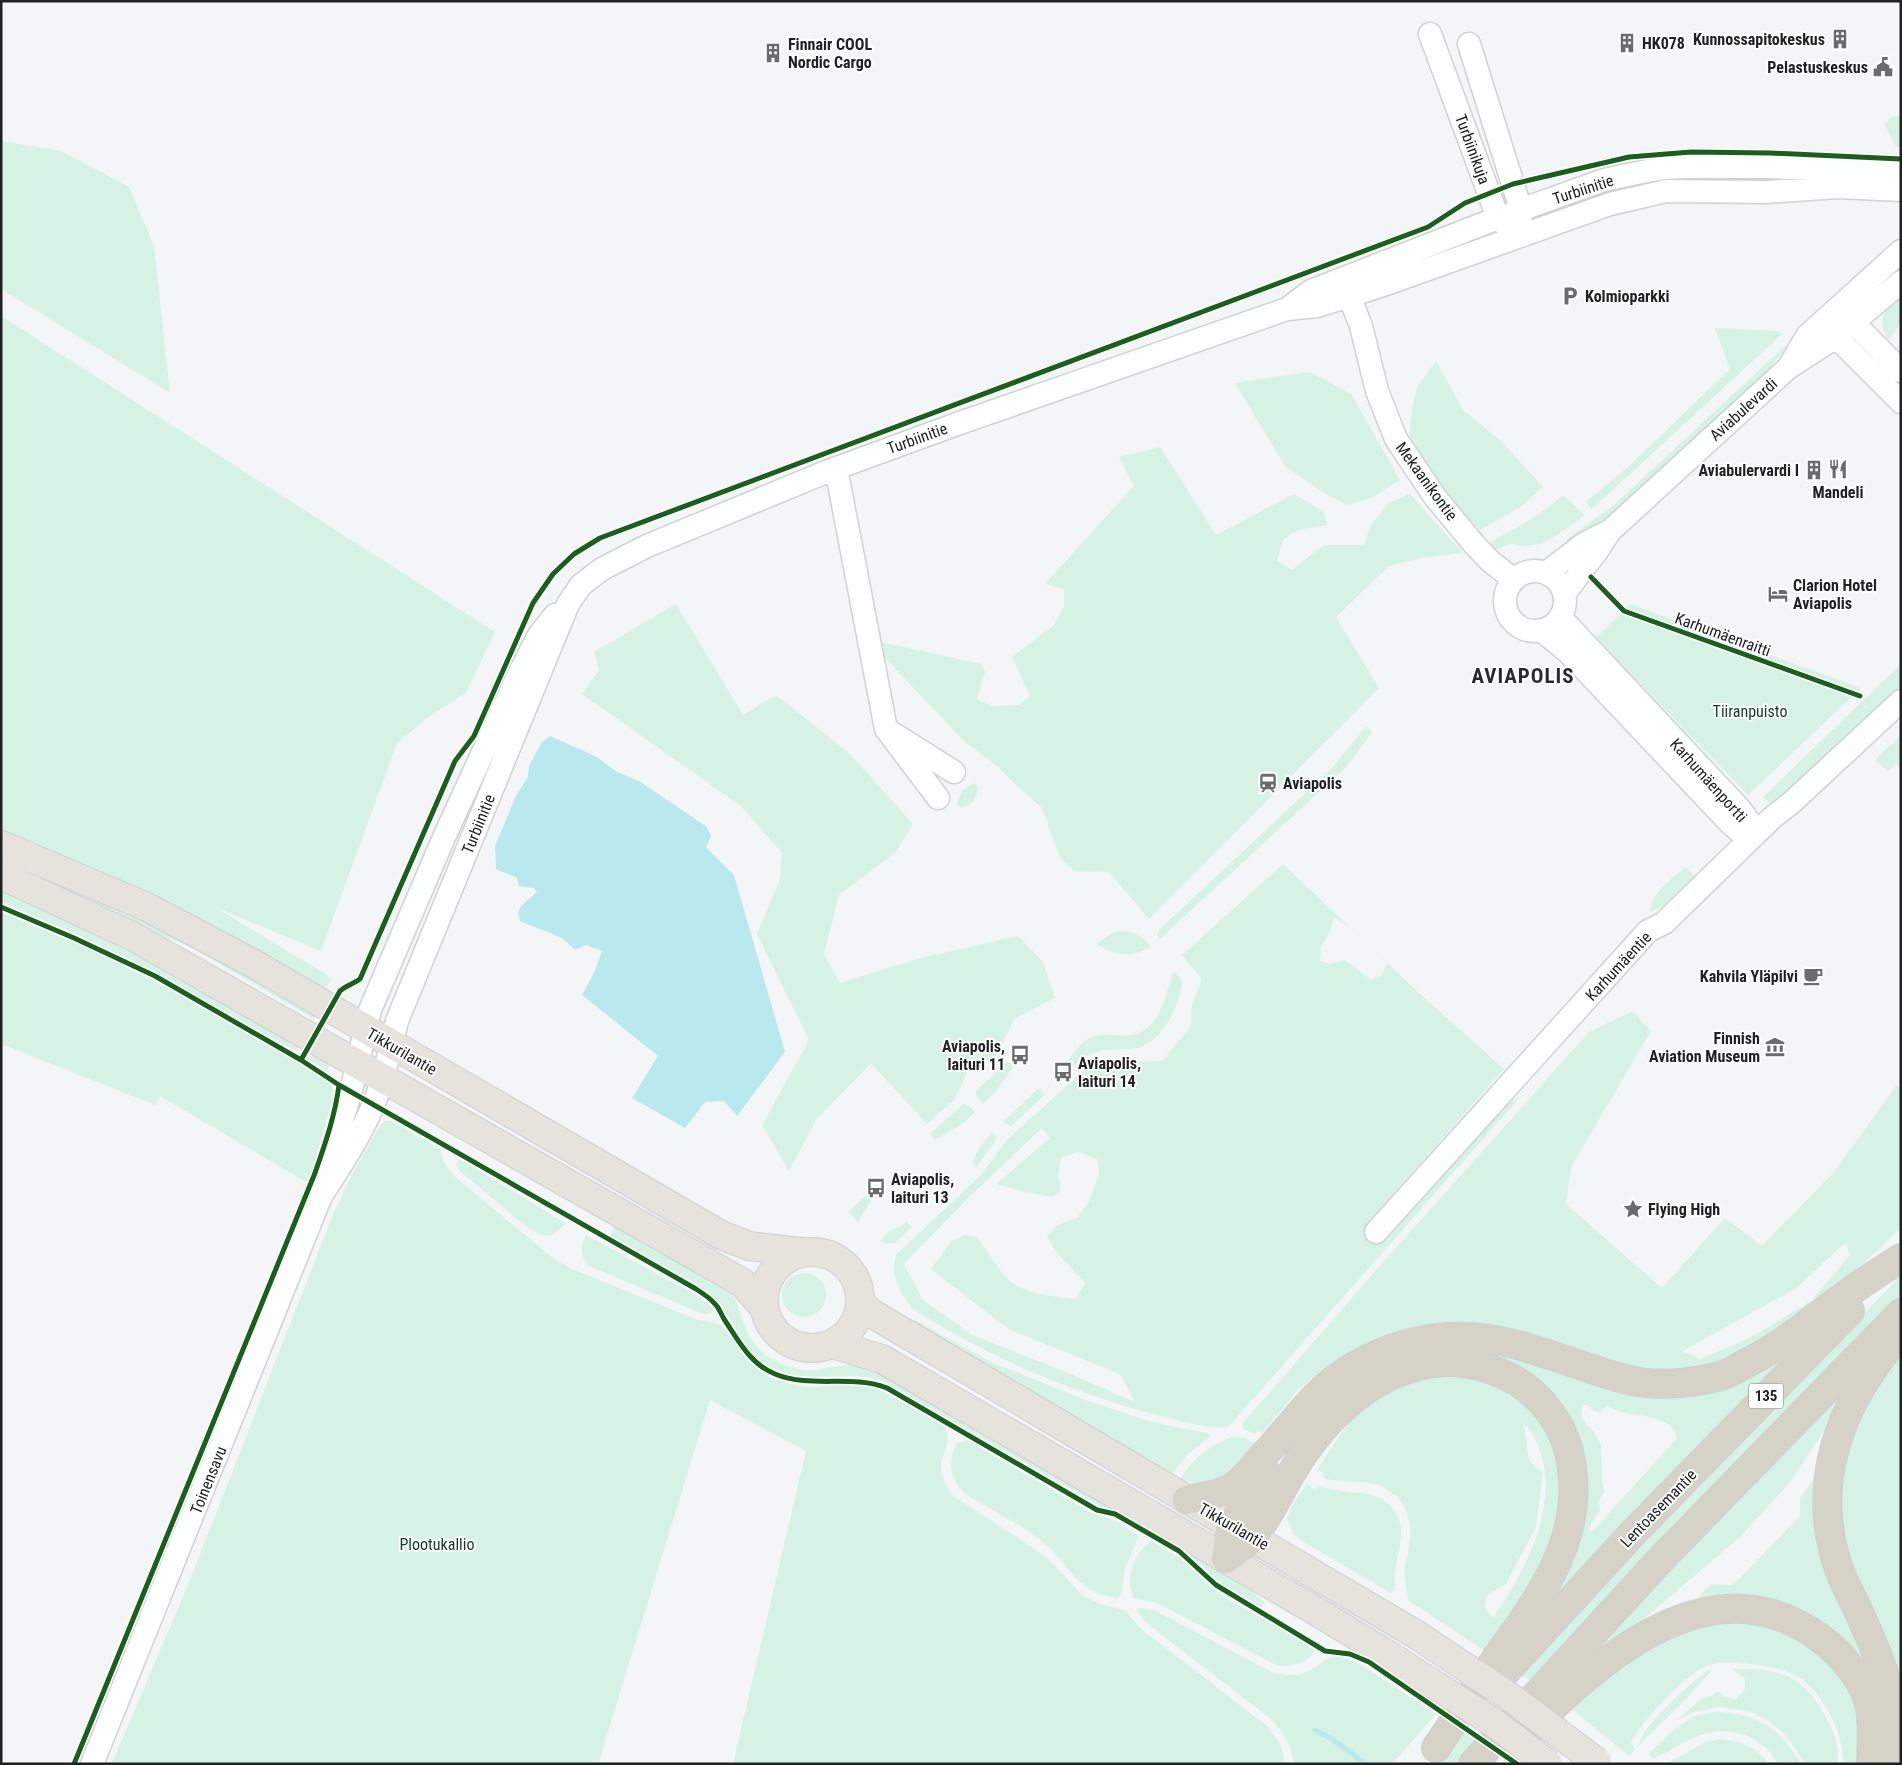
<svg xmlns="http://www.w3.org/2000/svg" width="1902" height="1765" font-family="'Roboto Condensed',sans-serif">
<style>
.green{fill:#d5f2e4;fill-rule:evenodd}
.water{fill:#b9e8ef}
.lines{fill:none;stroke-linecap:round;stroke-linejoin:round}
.stream{stroke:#b9e8ef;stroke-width:5}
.minor-casing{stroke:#d1d1d3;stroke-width:25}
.major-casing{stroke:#cecfd0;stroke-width:30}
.highway-casing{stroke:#cecfd0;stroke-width:30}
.minor{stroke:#fdfefe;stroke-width:22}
.major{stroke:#e6e3dd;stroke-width:28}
.highway{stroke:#d6d2c7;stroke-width:28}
.major-bridge-casing{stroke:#cecfd0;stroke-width:30;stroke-linecap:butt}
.major-bridge{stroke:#e6e3dd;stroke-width:28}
.cycleway-casing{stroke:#fff;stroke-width:8}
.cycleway{stroke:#1b5e20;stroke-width:5}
.labels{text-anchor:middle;stroke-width:4;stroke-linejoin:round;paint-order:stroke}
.shield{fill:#fff;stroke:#636464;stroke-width:1}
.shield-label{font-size:15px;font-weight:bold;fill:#202122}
.poi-label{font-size:16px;font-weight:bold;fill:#202122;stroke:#fff;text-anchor:start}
.street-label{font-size:16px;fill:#202122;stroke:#fff}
.park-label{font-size:16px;fill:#113c29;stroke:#fff}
.district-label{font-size:21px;font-weight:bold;letter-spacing:1px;fill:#282a2c;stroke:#fff}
</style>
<rect width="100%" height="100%" fill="#f4f5f7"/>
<path class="green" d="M1901 116V147H1896L1885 125 1890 117Z
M1 141 61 151 129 187 154 246 170 393 1 289Z
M1901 296V324L1888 340C1876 319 1884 310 1901 296Z
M1 316 495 632 466 693 431 715 397 743 321 951 215 907 327 975 331 981 322 992 1 837Z
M1715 328 1777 331 1782 334 1591 510 1586 502 1627 468 1730 369Z
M1786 345 1787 346 1768 371 1625 506 1571 546 1567 541 1568 538 1614 505Z
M1436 361 1463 410 1501 441 1543 487 1519 508 1480 530 1439 489 1409 440 1411 416 1417 387Z
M1310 372 1351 394 1400 480 1371 498 1347 505 1324 493 1285 466 1235 383Z
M1160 447 1216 535 1294 494 1324 512 1327 525 1298 530 1283 540 1277 561 1292 570 1324 545H1364L1371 525 1389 503 1410 494 1463 553 1426 557 1389 566 1336 617 1379 688 1149 919 1109 872 1074 871 1060 858 1042 808 1014 783 997 766 965 742 867 639 981 664 985 672 977 699 991 706 1018 705 1030 696 1012 657 1054 625 1064 607V589L1045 584 1134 486 1119 457Z
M1563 495 1585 515 1557 535 1541 544 1525 546 1511 544 1495 550 1490 546 1493 540 1520 526 1545 510Z
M676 604 743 715 776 695 850 754 913 824 895 853 839 895 824 954 840 983 917 959 1018 936 1043 962 1055 998 1014 1019 997 1056 968 1071 955 1099 927 1124 871 1063 816 1120 789 1171 762 1125 809 1040 757 934 780 879 782 853 741 806 582 694 599 670 594 652Z
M1630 604 1861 688 1748 795 1596 638Z
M1901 664V687L1789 794 1772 806 1764 798 1765 795Z
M1366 726 1372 732 1347 766 1160 939 1157 935 1159 930 1332 768Z
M1901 735V769L1896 764 1888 771 1875 760Z
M974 783 977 785C980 795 970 810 959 807L957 803 962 791Z
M1 855 105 899 318 1014 314 1019 191 947 140 927 1 864Z
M1283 864 1419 993 1504 1069 1369 1221 1383 1237 1498 1111 1522 1095 1229 1426C1209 1430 1185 1422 1165 1417 1077 1395 989 1358 913 1309 901 1295 888 1272 897 1254L981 1175 1007 1140 1082 1072 1103 1062 1162 1061 1191 1026 1192 1004 1202 979 1182 955ZM1334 917 1353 930 1387 963 1381 976 1370 979 1345 960 1331 964 1320 961 1321 947 1330 932ZM1042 1128 1050 1138 996 1184 1025 1192 1052 1197 1061 1191 1058 1175 1061 1157 1078 1152 1097 1159 1099 1174 1090 1200 1078 1217 1056 1226 1047 1237 1057 1253 1085 1283 1076 1299C1052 1296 1021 1295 1004 1275 994 1263 987 1249 976 1237L965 1235 952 1241 931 1269 1008 1329 1120 1374 1135 1402 1056 1368 972 1335 923 1300 904 1264 972 1194Z
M1685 867 1697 878 1671 902 1650 912C1652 892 1671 880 1685 867Z
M1 886 136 949 301 1042 296 1050 292 1049 135 962 74 933 1 902Z
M1 912 89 949 166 987 330 1082 333 1092 332 1102 309 1180 306 1182 160 1096 155 1105 1 1044Z
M1119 931C1134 931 1142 936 1151 947 1134 957 1114 957 1097 944L1111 933Z
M1174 971 1180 978 1182 983C1180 1006 1164 1036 1143 1046 1138 1049 1130 1049 1124 1049 1098 1050 1093 1049 1072 1068L1067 1062C1074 1053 1081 1041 1092 1037 1115 1028 1136 1048 1156 1018 1165 1005 1168 986 1174 971Z
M1633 1011 1651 1031 1571 1167 1566 1204 1662 1288 1725 1218 1762 1246 1835 1171 1896 1086 1901 1087V1228L1833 1292 1723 1366 1663 1376 1519 1337 1363 1348 1335 1361 1314 1376 1298 1390 1262 1433 1258 1430 1255 1434 1243 1429V1423L1378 1268 1589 1032ZM1846 1242 1850 1255 1811 1301 1748 1339 1700 1359 1682 1351 1795 1289Z
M317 1050 332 1061 327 1071 310 1060Z
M1008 1061 1014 1066 996 1091 984 1104 976 1096V1091Z
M1039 1088 1045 1095 1011 1126 1003 1122Z
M963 1104 969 1106 975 1112 962 1124 935 1140 930 1134Z
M385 1121H391L440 1149 444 1163 453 1175 554 1259 572 1269 698 1320 713 1322 721 1326 727 1331 749 1362 772 1379 799 1386 815 1387 846 1384 874 1387 945 1426C953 1439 941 1454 941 1469 942 1478 947 1487 952 1495L1036 1550 1049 1560 1083 1596 1103 1605 1125 1610 1140 1628 1267 1726 1281 1745 1285 1764H733L806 1451 710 1400 598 1764H112L192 1575 332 1217 349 1180 381 1124Z
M992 1132 996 1136V1140L976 1167 972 1162 980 1147Z
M459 1160 463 1161 565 1223C552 1240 547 1238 529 1229L461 1172 456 1164Z
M866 1195 871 1200 858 1222 848 1212Z
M907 1222 912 1227 894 1244 879 1242 887 1233Z
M617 1223 728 1287C741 1304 741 1326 754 1343 768 1361 792 1372 815 1370 825 1369 835 1366 846 1365 858 1365 868 1368 880 1371L1109 1503 1106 1507H1102L883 1381C841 1367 794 1391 757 1358 737 1339 731 1311 709 1293L610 1235Z
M586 1235 696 1295 711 1307 713 1310 710 1314H703L589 1266C580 1255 580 1247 586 1235Z
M782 1295a22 22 0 1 1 44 0a22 22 0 1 1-44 0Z
M1901 1276V1299L1664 1540 1532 1682 1518 1673 1730 1448Z
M915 1320 991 1362 1088 1401 1152 1422 1207 1433 1210 1434V1437L1188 1454 1171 1476 911 1327Z
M1445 1343C1467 1343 1488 1345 1509 1350 1575 1366 1637 1406 1708 1388 1740 1379 1768 1361 1796 1343L1798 1346 1656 1492 1546 1609 1541 1608C1549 1587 1561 1569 1569 1550 1577 1531 1582 1507 1582 1487 1583 1459 1569 1431 1554 1409 1542 1392 1527 1381 1508 1371 1426 1325 1339 1386 1293 1454L1285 1449C1312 1413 1345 1374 1389 1357 1407 1350 1426 1346 1445 1343ZM1582 1405H1586L1596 1412H1601L1607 1406C1612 1408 1617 1411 1622 1412 1640 1417 1672 1415 1677 1438L1593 1531 1588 1530 1600 1510 1598 1502 1604 1492 1602 1482 1601 1445 1594 1432 1582 1419Z
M1901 1349V1691L1865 1610 1837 1513 1846 1436Z
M1427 1372 1484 1378 1525 1401 1557 1444 1565 1495 1546 1566 1488 1653 1408 1600C1407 1590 1404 1579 1405 1569 1405 1562 1408 1554 1409 1547 1413 1519 1407 1498 1380 1486 1364 1479 1341 1484 1323 1478L1324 1473 1317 1470 1359 1407ZM1522 1423C1533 1431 1536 1439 1540 1451 1560 1506 1524 1574 1493 1618L1485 1608 1486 1596 1506 1584 1536 1527 1543 1473C1517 1455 1533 1445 1522 1423Z
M1858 1374 1833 1418 1790 1482 1740 1537 1579 1674 1629 1613 1659 1580Z
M1233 1437 1245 1438 1255 1444 1228 1476 1201 1484 1180 1479C1192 1460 1211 1443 1233 1437Z
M967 1440 1091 1513 1116 1521 1139 1536 1125 1568 1121 1594 1117 1598C1073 1592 1070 1562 1039 1539 1016 1522 990 1509 965 1494 949 1476 948 1466 956 1444Z
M1815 1477 1820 1483 1881 1686 1849 1653 1701 1603 1697 1599 1711 1584 1731 1585 1738 1580 1800 1516V1498Z
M1307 1484 1316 1490 1318 1486C1329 1489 1338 1491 1349 1492 1355 1493 1362 1492 1368 1494 1388 1498 1402 1513 1401 1535 1400 1553 1393 1570 1395 1589L1391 1593 1300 1540 1293 1534 1287 1519 1293 1504Z
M1151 1541 1177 1556 1219 1594 1304 1642 1314 1651C1307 1664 1291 1666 1278 1666L1157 1603 1134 1598C1123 1580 1135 1552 1151 1541Z
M1181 1547 1238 1579 1265 1603 1261 1607 1218 1582Z
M1138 1608 1154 1610 1274 1673C1285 1675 1296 1677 1306 1672 1318 1668 1324 1655 1338 1657 1346 1658 1354 1662 1361 1665L1436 1714 1392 1764H1294C1291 1745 1284 1733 1271 1719L1154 1629 1143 1619 1137 1611Z
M1766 1619 1829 1654 1860 1706 1858 1764H1843C1845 1737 1824 1696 1803 1680 1784 1666 1728 1658 1706 1666 1685 1674 1642 1722 1631 1742L1635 1750 1629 1756 1568 1706 1633 1651 1685 1624Z
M1713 1669 1684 1701 1638 1746C1643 1724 1689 1685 1708 1670Z
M1733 1669C1751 1668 1776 1670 1791 1678 1809 1687 1829 1718 1835 1737 1838 1745 1838 1755 1838 1764H1806L1786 1736 1770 1722 1752 1712 1720 1707 1694 1712 1676 1721 1702 1698 1711 1696 1718 1691 1723 1696 1736 1699 1745 1689V1679Z
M1714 1712C1756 1713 1780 1727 1801 1764H1778C1774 1759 1771 1753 1766 1748 1750 1732 1722 1727 1700 1735 1683 1741 1669 1753 1652 1759L1649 1753 1669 1734 1692 1717Z
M1463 1732 1476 1741 1456 1764H1434Z
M1720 1739C1739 1741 1758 1746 1768 1764H1666L1707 1741Z"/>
<path class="water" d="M550 736 597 757 617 772 639 781 707 827 711 836 706 847 734 875 785 1052 737 1116 724 1101 705 1102 685 1128 632 1098 658 1056 582 995 595 971 602 951 586 945 575 950 562 938 520 921 518 912 522 905 537 892 534 888 519 886 517 878 496 869 495 846 516 796 528 777 529 766 542 742Z"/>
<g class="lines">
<path class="stream" d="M1315 1730 1332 1739 1366 1764"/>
<defs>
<path id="minor" d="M1430 34 1498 218 1509 228
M1469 44 1521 210 1520 223
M1344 283 1361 326 1377 391 1396 439 1435 497 1473 543 1490 561 1514 580
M1287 309 1311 291 1498 218 1604 180 1632 174 1663 168 1689 167H1768L1901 173
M1840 318 1854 323 1901 371
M1833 323 1836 337 1901 402
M1790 365 1807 336 1901 251
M836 468 886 729
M1505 601a30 30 0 1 1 60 0a30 30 0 1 1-60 0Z
M1546 573 1584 544 1607 532
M1564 594 1597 551 1610 531 1788 368 1836 337 1901 282
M1560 617 1739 808 1748 820 1753 836
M1541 630 1568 652 1727 820 1738 830 1753 836
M938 798 886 729 954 772
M321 1196C340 1167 359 1138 373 1106 384 1079 390 1050 397 1021L568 604 581 585 602 569 647 546 826 472 957 424 1287 309 1317 306 1349 296 1392 282 1610 204 1666 191 1767 192 1838 187 1901 190
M1376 1232 1648 931 1664 923 1773 817 1790 804 1901 701
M92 1764 321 1196 335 1142 351 1091 370 1010 445 835 520 672 539 635 555 615"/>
<path id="major" d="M1 845 147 907 254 964 721 1235 749 1246 802 1252
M1 875 134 937 743 1283 764 1308
M764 1300a48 48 0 1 1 96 0a48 48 0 1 1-96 0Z
M860 1302 871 1313 1417 1635
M832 1344 882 1359 1309 1607 1395 1659"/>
<path id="highway" d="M1893 1342C1840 1406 1811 1481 1837 1563 1841 1578 1850 1593 1857 1608 1880 1658 1902 1707 1895 1764
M1187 1500C1203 1496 1224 1495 1237 1484 1247 1476 1256 1464 1265 1454 1283 1435 1298 1414 1316 1396 1339 1372 1373 1354 1404 1345 1470 1325 1521 1345 1583 1366 1601 1372 1620 1379 1638 1382 1664 1386 1695 1383 1720 1376 1729 1374 1737 1368 1745 1364 1786 1344 1814 1317 1850 1292 1866 1280 1884 1269 1901 1258
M1226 1559C1235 1552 1247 1545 1254 1536 1274 1509 1287 1476 1307 1449 1326 1422 1354 1394 1384 1379 1429 1356 1472 1356 1516 1381 1535 1392 1549 1409 1560 1428 1568 1444 1572 1460 1573 1478 1579 1548 1533 1606 1495 1660 1475 1689 1456 1718 1436 1748
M1226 1559 1231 1525 1264 1469
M1500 1678 1632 1534 1850 1311
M1524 1735C1601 1659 1710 1558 1820 1638 1841 1653 1865 1681 1870 1707 1873 1725 1872 1745 1871 1764
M1473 1764 1662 1558 1901 1313"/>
</defs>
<use href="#minor" class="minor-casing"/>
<use href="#major" class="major-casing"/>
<use href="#highway" class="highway-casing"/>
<use href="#minor" class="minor"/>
<use href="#major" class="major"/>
<use href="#highway" class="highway"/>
<defs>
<path id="major-bridge" d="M1417 1635 1510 1697 1597 1762
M1395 1659 1494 1723 1548 1764"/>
</defs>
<use href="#major-bridge" class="major-bridge-casing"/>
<use href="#major-bridge" class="major-bridge"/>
<defs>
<path id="cycleway" d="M1591 577 1624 611 1860 696
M1 907 74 938 155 976 301 1060 339 1085 696 1289C702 1293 709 1297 714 1303 719 1307 721 1314 724 1319 738 1340 750 1364 775 1374 811 1389 851 1374 887 1388L1097 1510 1115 1514 1179 1551 1216 1585 1325 1651 1350 1654 1369 1662 1517 1764
M301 1060 340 991C346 986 353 984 360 979L455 761 474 736 533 603 553 574 574 554 600 538 1428 227 1465 203 1513 184 1629 157 1691 152 1770 153 1901 159
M74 1764 315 1173C325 1144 335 1116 339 1085"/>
</defs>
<use href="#cycleway" class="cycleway-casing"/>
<use href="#cycleway" class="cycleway"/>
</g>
<defs>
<symbol id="building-bare" viewBox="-9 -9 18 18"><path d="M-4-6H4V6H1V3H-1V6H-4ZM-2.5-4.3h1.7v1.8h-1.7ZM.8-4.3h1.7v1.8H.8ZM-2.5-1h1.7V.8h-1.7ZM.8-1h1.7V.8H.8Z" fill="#6a6b6d" stroke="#fff" stroke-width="2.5" paint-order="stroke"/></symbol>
<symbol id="civic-bare" viewBox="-9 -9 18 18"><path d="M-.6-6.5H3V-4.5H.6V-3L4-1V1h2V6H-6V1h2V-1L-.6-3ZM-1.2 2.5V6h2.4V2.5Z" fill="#6a6b6d" stroke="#fff" stroke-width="2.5" paint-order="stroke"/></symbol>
<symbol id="parking-bare" viewBox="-9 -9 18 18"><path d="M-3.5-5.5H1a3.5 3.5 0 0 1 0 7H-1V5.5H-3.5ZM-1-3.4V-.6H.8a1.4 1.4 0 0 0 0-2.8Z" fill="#6a6b6d" stroke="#fff" stroke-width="2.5" paint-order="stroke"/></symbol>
<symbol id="restaurant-bare" viewBox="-9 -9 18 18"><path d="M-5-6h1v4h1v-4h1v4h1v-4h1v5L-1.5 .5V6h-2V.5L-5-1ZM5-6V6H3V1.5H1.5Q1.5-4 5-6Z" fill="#6a6b6d" stroke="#fff" stroke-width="2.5" paint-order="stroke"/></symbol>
<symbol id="hotel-bare" viewBox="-9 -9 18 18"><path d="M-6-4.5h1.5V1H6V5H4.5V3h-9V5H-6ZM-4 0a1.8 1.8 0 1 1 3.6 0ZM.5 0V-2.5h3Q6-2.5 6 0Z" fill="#6a6b6d" stroke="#fff" stroke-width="2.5" paint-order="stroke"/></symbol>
<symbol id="station-bare" viewBox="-9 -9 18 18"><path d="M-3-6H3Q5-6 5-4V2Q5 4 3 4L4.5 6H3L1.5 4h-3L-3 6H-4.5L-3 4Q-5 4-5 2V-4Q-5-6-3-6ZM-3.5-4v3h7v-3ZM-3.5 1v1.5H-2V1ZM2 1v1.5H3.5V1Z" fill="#6a6b6d" stroke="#fff" stroke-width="2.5" paint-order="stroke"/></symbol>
<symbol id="cafe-bare" viewBox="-9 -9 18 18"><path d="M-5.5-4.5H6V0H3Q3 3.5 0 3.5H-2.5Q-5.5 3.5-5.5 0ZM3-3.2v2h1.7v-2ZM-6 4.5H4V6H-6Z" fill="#6a6b6d" stroke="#fff" stroke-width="2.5" paint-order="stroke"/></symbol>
<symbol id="museum-bare" viewBox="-9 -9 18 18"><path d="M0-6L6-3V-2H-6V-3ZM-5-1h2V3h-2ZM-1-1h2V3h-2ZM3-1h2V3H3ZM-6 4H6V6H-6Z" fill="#6a6b6d" stroke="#fff" stroke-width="2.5" paint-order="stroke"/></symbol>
<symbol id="bus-bare" viewBox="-9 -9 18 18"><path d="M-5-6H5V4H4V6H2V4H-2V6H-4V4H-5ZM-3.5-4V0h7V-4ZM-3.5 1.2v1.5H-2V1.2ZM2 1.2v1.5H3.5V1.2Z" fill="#6a6b6d" stroke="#fff" stroke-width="2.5" paint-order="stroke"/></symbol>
<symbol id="sight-bare" viewBox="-9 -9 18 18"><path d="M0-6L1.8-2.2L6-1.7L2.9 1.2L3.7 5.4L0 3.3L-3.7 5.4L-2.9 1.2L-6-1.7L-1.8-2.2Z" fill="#6a6b6d" stroke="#fff" stroke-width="2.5" paint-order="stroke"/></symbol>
</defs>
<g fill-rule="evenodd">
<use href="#building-bare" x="1826" y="25" width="28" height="28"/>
<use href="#building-bare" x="1613" y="29" width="28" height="28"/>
<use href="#building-bare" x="759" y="39" width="28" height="28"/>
<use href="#civic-bare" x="1869" y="53" width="28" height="28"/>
<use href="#parking-bare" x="1556" y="282" width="28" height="28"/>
<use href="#restaurant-bare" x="1824" y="455" width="28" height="28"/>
<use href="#building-bare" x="1800" y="456" width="28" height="28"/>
<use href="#hotel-bare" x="1764" y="580" width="28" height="28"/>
<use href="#station-bare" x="1254" y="769" width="28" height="28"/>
<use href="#cafe-bare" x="1799" y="962" width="28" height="28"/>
<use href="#museum-bare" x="1761" y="1033" width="28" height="28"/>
<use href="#bus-bare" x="1006" y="1041" width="28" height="28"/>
<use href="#bus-bare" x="1049" y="1058" width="28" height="28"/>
<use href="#bus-bare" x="862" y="1174" width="28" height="28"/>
<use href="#sight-bare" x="1619" y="1195" width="28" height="28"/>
</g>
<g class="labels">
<rect class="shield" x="1748.5" y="1383.5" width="35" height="25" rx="4"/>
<g class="shield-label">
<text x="1766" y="1401">135</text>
</g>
<g class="poi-label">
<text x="1825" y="45" text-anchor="end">Kunnossapitokeskus</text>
<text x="1642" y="49">HK078</text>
<text x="788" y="50">Finnair COOL<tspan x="788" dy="18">Nordic Cargo</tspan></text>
<text x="1868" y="73" text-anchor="end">Pelastuskeskus</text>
<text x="1585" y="302">Kolmioparkki</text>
<text x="1799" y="476" text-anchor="end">Aviabulervardi I</text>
<text x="1838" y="498" text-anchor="middle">Mandeli</text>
<text x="1793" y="591">Clarion Hotel<tspan x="1793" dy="18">Aviapolis</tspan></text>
<text x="1283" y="789">Aviapolis</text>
<text x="1798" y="982" text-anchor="end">Kahvila Yläpilvi</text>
<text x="1760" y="1044" text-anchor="end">Finnish<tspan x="1760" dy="18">Aviation Museum</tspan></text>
<text x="1005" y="1052" text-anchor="end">Aviapolis,<tspan x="1005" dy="18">laituri 11</tspan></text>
<text x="1078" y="1069">Aviapolis,<tspan x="1078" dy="18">laituri 14</tspan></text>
<text x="891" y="1185">Aviapolis,<tspan x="891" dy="18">laituri 13</tspan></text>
<text x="1648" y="1215">Flying High</text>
</g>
<g class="street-label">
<text transform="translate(1473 149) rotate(70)" y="6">Turbiinikuja</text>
<text transform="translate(1583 189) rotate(-18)" y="6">Turbiinitie</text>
<text transform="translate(1743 409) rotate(-42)" y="6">Aviabulevardi</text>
<text transform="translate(917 438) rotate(-20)" y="6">Turbiinitie</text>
<text transform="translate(1427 481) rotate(54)" y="6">Mekaanikontie</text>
<text transform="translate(1723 634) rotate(20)" y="6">Karhumäenraitti</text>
<text transform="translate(1709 780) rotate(48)" y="6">Karhumäenportti</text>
<text transform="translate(478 824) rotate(-68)" y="6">Turbiinitie</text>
<text transform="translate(1618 966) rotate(-47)" y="6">Karhumäentie</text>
<text transform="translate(402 1051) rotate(30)" y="6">Tikkurilantie</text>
<text transform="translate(208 1480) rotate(-68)" y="6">Toinensavu</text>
<text transform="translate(1658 1508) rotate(-46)" y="6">Lentoasemantie</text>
<text transform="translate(1234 1526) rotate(30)" y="6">Tikkurilantie</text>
</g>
<g class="park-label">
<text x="1750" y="717">Tiiranpuisto</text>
<text x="437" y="1550">Plootukallio</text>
</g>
<g class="district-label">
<text x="1523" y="683">AVIAPOLIS</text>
</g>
</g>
<rect width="1902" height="1765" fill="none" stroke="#202122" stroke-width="5"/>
</svg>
